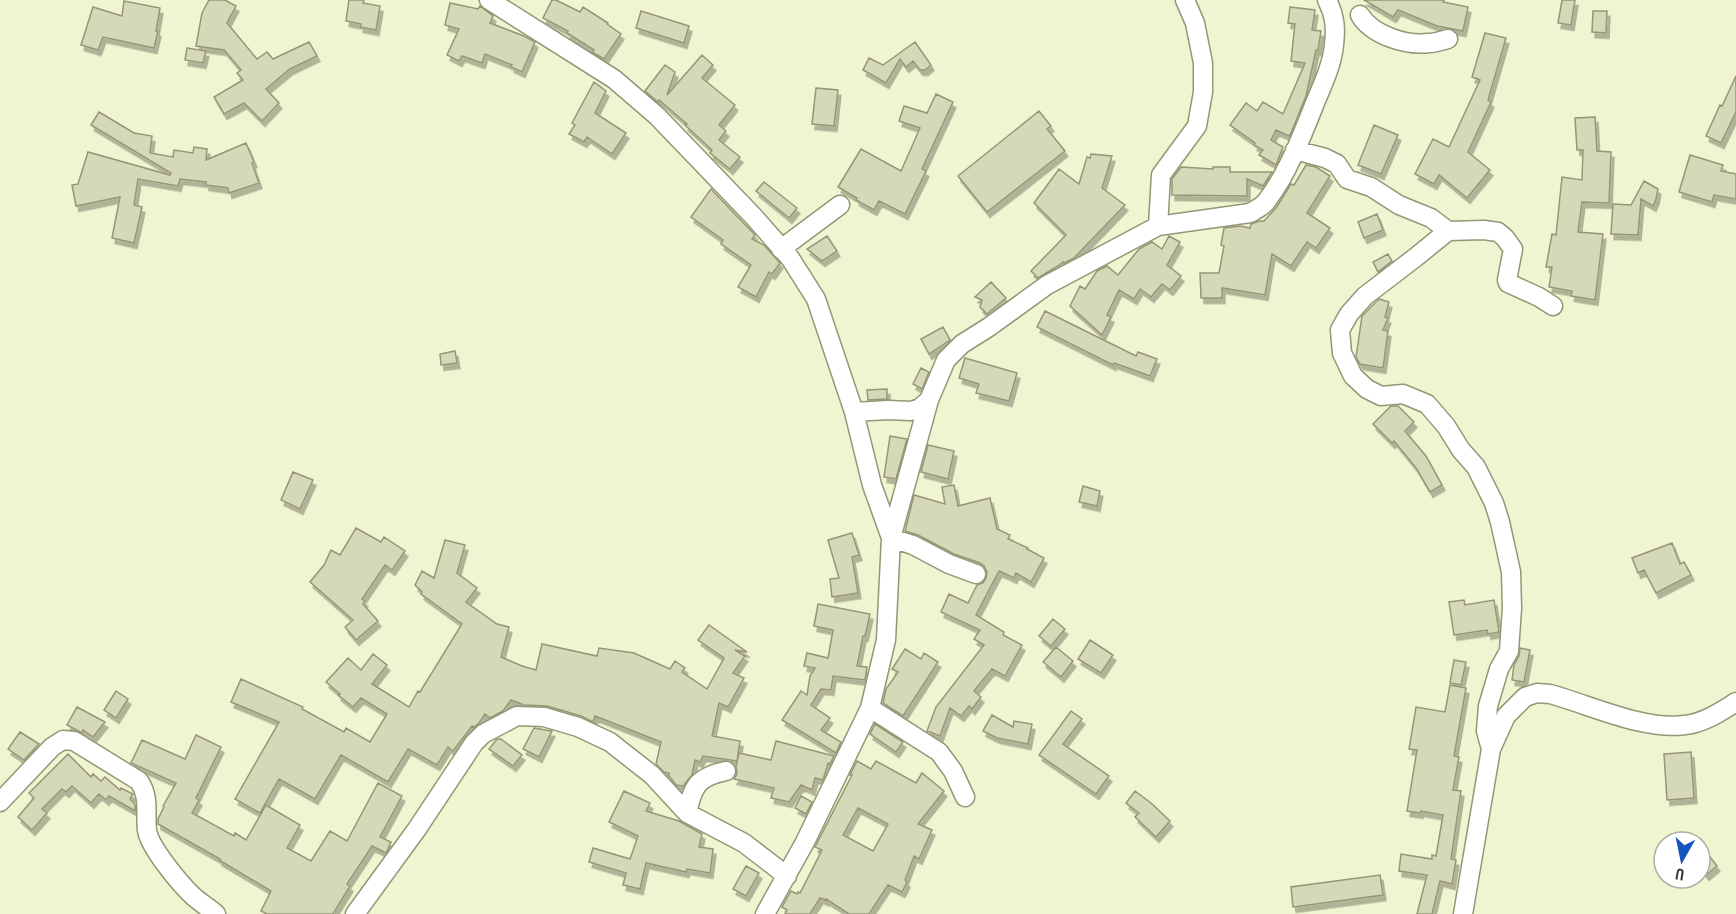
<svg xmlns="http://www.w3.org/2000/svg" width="1736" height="914" font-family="'PT Sans Narrow',sans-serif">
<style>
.building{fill:#d6d9b7;stroke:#949677;stroke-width:1.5;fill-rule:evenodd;filter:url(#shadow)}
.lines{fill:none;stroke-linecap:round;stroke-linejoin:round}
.minor-casing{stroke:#949676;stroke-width:21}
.minor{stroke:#fff;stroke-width:18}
</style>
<defs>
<filter id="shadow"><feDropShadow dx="3" dy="5.5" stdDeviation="0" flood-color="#0004"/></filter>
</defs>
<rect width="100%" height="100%" fill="#f1f4d1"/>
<path class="building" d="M209 0H225L236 6 227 23 257 59 267 52 273 59 309 42 317 56 290 69 266 89 279 103 262 121 244 103 224 114 214 97 243 80 237 73 241 70 224 50 196 46 202 13Z
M349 0H364L363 3 380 6 376 30 360 27 361 24 346 21Z
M552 0H556L580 12 583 7 608 23 607 24 621 34 604 59 592 52 594 50 567 33 568 31 543 18Z
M1364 0H1444L1443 2 1468 7 1463 31 1437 26 1398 10 1393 17Z
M1562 0H1575L1571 25 1558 23Z
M124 1 160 8 156 31H158L154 48 103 37 98 50 81 45 93 7 122 16Z
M450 3 478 9 480 6 493 16 490 23 524 36 535 42 522 72 511 67 512 65 485 54 482 63 462 56 459 61 447 55 459 29 445 25Z
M1290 7 1315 10 1312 30 1321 31 1318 50H1316L1306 96 1291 133 1289 136 1276 130 1271 140 1283 147 1276 165 1259 155 1263 150 1254 145 1255 143 1230 125 1246 103 1257 111 1263 102 1283 114 1305 63 1291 61 1295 24 1288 23Z
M641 11 689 26 684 43 636 28Z
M1593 11H1607L1606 33 1592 32Z
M1485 33 1506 38 1488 100 1491 102 1468 152 1490 170 1467 198 1439 175 1434 184 1415 174 1433 139 1449 147 1480 80 1472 77Z
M915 42 931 65 925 70H920L913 61 906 67 900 59 886 83 863 70 869 58 883 65Z
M187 48 206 51 203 63 185 60Z
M702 55 713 65 702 78 735 105 719 125 726 131 719 140 740 157 730 169 710 153 712 150 685 125 687 124 659 100 658 102 645 91 665 65 675 72 667 95Z
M1736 76V112L1721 143 1706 136 1720 105 1722 106Z
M594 82 606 91 595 113 626 133 612 154 587 137 584 142 569 134 575 125 572 123Z
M816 88 838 90 834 126 812 124Z
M936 94 953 102 922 169 926 171 905 214 879 201 874 210 856 200 857 198 838 187 861 149 901 171 920 128 899 121 904 106 927 113Z
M1039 111 1051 126 1047 129 1065 151 987 212 958 176Z
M99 112 134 133 152 136 150 153 173 157 174 150 193 153 194 147 207 149 206 160 246 143 254 162 252 163 259 183 229 193 228 188 206 185V182L180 179 178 186 138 179 134 205 142 207 134 243 112 238 120 197 76 206 72 185 78 184 88 152 170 175 171 173 91 125Z
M1595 117 1597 151 1611 152 1609 203 1582 202 1578 232 1603 234 1595 300 1571 296 1572 291 1549 287 1552 267H1546L1552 234 1556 235 1562 177 1582 180 1583 150H1577L1575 118Z
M1374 125 1398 135 1381 174 1358 165Z
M1091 154 1112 156 1102 188 1125 205 1074 258 1064 263 1063 262 1058 266 1038 278 1031 271 1066 235 1034 203 1059 169 1079 184 1087 157 1090 158Z
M1690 155 1723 165 1721 171 1736 174V199L1714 195 1712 202 1679 192Z
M1306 165 1316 167 1330 176 1307 213 1330 228 1316 248 1307 242 1291 266 1272 254 1265 295 1222 288V298H1201L1200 273H1219L1224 246 1221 245 1224 228 1240 226 1250 228 1251 224 1259 221H1264L1276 208 1291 184 1294 185Z
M1181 167 1213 169V167H1230V172H1272L1263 186 1247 179V196L1172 195V179Z
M1644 181 1658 189 1656 199 1653 206 1641 199 1638 235 1611 234 1613 204 1631 205Z
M764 182 797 208 789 218 756 191Z
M711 189 755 235 752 239 764 245 780 263 772 274 769 272 756 297 738 287 751 265 721 244 723 240 691 217Z
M1377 214 1383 230 1364 238 1358 222Z
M827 236 837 251 822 261 807 249Z
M1169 236 1180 242 1167 265 1181 276 1170 290 1162 284 1151 297 1140 289 1134 299 1119 290 1107 315 1111 317 1102 335 1070 306 1080 286 1085 289 1097 271 1107 266 1118 275 1139 249 1152 242 1162 249Z
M1388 254 1392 261 1378 272 1373 262Z
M991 282 1006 298 987 314 980 307 982 300 975 297Z
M1379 299 1389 302 1385 317 1388 318 1383 330 1388 331 1383 368 1360 364 1356 357 1362 316Z
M1045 311 1136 356 1138 352 1157 359 1150 376 1114 363 1113 365 1037 327Z
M943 327 950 340 929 354 921 339Z
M455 351 457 363 441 365 440 354Z
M965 358 1017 373 1009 401 976 393 979 384 959 378Z
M921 368 929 372 922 389 913 384Z
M887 389V399L868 400 867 390Z
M1391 406H1398L1414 422 1405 431 1426 456 1442 485 1430 492 1416 468 1394 441 1392 443 1373 424Z
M890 436 907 439 896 479 884 477Z
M928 445 954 451 948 479 921 472Z
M293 472 313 480 300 509 281 500Z
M954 485 958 506 990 498 997 529 1010 535 1008 539 1028 548 1027 549 1044 558 1031 582 1016 573 1014 578 999 571 976 615 1004 632 1003 635 1022 645 1005 676 992 669 974 691 981 697 972 709 969 706 961 716 950 708 940 736 927 731 936 707 984 645 974 639 980 630 941 612 949 594 968 603 977 585 983 583 986 578 987 572 984 566 980 563 954 554 918 535 905 531 914 495 945 504 942 487Z
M1083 486 1100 491 1097 506 1079 502Z
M356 528 381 542 384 537 405 551 392 570 385 565 362 599 365 601 363 604 378 621 356 640 345 627 353 620 310 582 324 565 331 550 340 555Z
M852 533 859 555 852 557 858 593 832 597 830 579 839 578 828 540Z
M445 540 465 545 457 573 477 588 466 602 497 624 509 627 501 657 522 666 536 670 542 644 597 656 599 648 634 653 670 669 675 661 685 668 682 672 707 689 724 658 698 640 709 625 747 652 735 650 745 656 733 673 744 678 728 707 719 703 712 736 740 741 737 761 703 756 700 762 695 760 692 775 683 786 676 785 669 776V773L664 772 656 764 661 742 595 716 593 722 581 716 547 706 524 705 511 700 503 711 490 718 485 714 479 723 474 727 472 726 453 751 448 747 437 765 408 749 388 782 341 755 315 799 279 779 260 813 235 799 279 722 231 702 241 679 303 707 302 709 344 732 346 728 370 742 387 714 361 698 353 707 338 695 340 694 326 682 348 658 361 670 373 654 387 665 372 684 409 707 418 691 420 692 462 624 421 594 422 592 415 585 422 571 434 578Z
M1672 543 1680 564 1684 562 1691 575 1656 593 1644 570 1638 573 1632 558Z
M1464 600 1465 605 1494 600 1499 632 1488 634 1487 630 1454 635 1449 602Z
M818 604 870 614 865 636H863L857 666 867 667 865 680 833 676 831 690 821 689 811 705 830 718 821 730 841 742 836 753 782 720 801 691 807 695 810 676 815 668 804 666 807 653 828 658 833 630 814 626Z
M1053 619 1065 629 1051 646 1039 636Z
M1090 640 1113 655 1101 673 1078 659Z
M1056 647 1073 661 1061 677 1043 662Z
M1520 648 1530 650 1524 682 1512 680 1514 665 1519 656Z
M905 649 921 659 924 653 938 662 903 716 883 703 886 689 898 672 892 669Z
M1454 660 1466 662 1461 685 1450 683Z
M1450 685 1466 688 1454 756 1459 757 1453 790 1461 791 1451 859 1456 860 1452 884 1440 881 1432 914H1417L1427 875 1399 871 1401 854 1432 859V855L1436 856 1443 815 1421 811 1420 813 1407 811 1417 750 1409 749 1416 707 1445 712Z
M116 691 128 699 116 718 104 710Z
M77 707 105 722 93 737 83 730 82 733 67 725Z
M1071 711 1082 719 1063 744 1109 776 1096 794 1039 755Z
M992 715 1013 727 1014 721 1032 724 1028 744 997 738 983 731Z
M875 724 903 742 896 752 870 734Z
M534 728 552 731 539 757 523 749Z
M20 732 39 744 24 760 8 749Z
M196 735 221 747 196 798 199 800 192 813 234 836 235 833 246 840 266 805 300 825 287 848 311 861 330 831 347 841 378 783 402 796 380 837 391 842 386 853 372 846 347 884 350 886 333 914H267L261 911 271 891 219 860 220 859 158 824V819L164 807 163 806 176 783 131 763 142 740 185 759Z
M497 739H501L522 755 513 766 489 749Z
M776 741 834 756 830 764 828 763 823 780 815 778 812 790 801 785 789 802 771 798 774 788 734 779 737 774 736 766 739 753 771 760Z
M1691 752 1694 798 1667 800 1664 754Z
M68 754 91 777 93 774 101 781 105 777 120 790 121 788 133 794 130 799 135 804V811L109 796 106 800 99 794 91 803 72 786 66 792 62 789 42 809 47 813 32 830 18 817 34 798 29 793Z
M857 761 871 769 876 761 916 783 922 773 944 791 918 824 932 830 919 859 914 856 905 880 907 882 902 892 888 885 869 914H849L826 899 825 900 820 898 810 914H785L787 910 782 907 791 891 797 894 798 892 800 893 822 850 815 847 852 775H850ZM858 808 888 824 873 851 843 835Z
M624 791 650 803 646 811 679 821 702 834 699 847 713 849 710 873 687 869 686 872 646 863 640 889 623 885 626 873 589 862 593 848 630 859 638 836 609 822Z
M1135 791 1151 803 1170 821 1156 837 1135 817 1139 813 1126 803Z
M801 796 812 802 806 814 795 808Z
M1707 853 1717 866 1706 875 1700 867V858Z
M746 866 759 873 746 896 733 889Z
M1380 875 1383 895 1293 907 1291 887Z"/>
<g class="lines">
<defs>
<path id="minor" d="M489 0 614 79 657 116 754 217 790 258 816 299 854 412 872 485 891 538 886 640 870 708 805 842 765 914
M1360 15C1372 35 1406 46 1429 43 1435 43 1441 41 1448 39
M1295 150 1325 158 1337 164 1347 179 1371 187 1399 205 1431 218 1448 231 1484 230 1498 232 1505 238 1513 249 1507 280 1508 283 1539 297 1553 306
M1158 226 1161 175 1197 126 1203 92V63L1195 23 1185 0
M1448 231 1416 257 1365 296 1349 314 1340 330 1342 353 1353 376 1367 389 1381 396 1403 394 1427 404 1446 426 1461 450 1476 467 1494 503 1500 522 1511 572 1512 608 1509 651 1499 669 1488 706 1486 731 1491 749
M781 249 840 205
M929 400 891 538 913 545 949 564 976 574
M854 412 888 410 911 411 920 408 929 400 946 360 962 344 989 327 1047 285 1158 226 1250 213C1257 209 1264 206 1268 199 1288 173 1303 133 1315 103 1323 84 1332 65 1334 45 1336 28 1335 15 1327 0
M870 708 939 752 953 771 965 797
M0 802 52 747 63 740 74 741 139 781C150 797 145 812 147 830 149 847 181 885 194 897 201 903 209 908 216 914
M687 813C693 786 697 777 726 771
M355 914 417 829 474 743 483 734 517 716 544 717 578 727 610 742 652 775 687 813 744 843 787 876
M1463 914 1491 749 1506 716 1525 697 1537 693 1550 694C1590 705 1645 731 1685 725 1704 723 1720 712 1736 702"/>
</defs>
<use href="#minor" class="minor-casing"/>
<use href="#minor" class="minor"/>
</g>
<g transform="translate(1682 860) rotate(189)"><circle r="28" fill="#ffffff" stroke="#aeaea9" stroke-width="1.5"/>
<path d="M0-4.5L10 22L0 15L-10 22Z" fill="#1553bf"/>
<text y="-9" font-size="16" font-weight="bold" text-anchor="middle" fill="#343527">U</text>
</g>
</svg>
